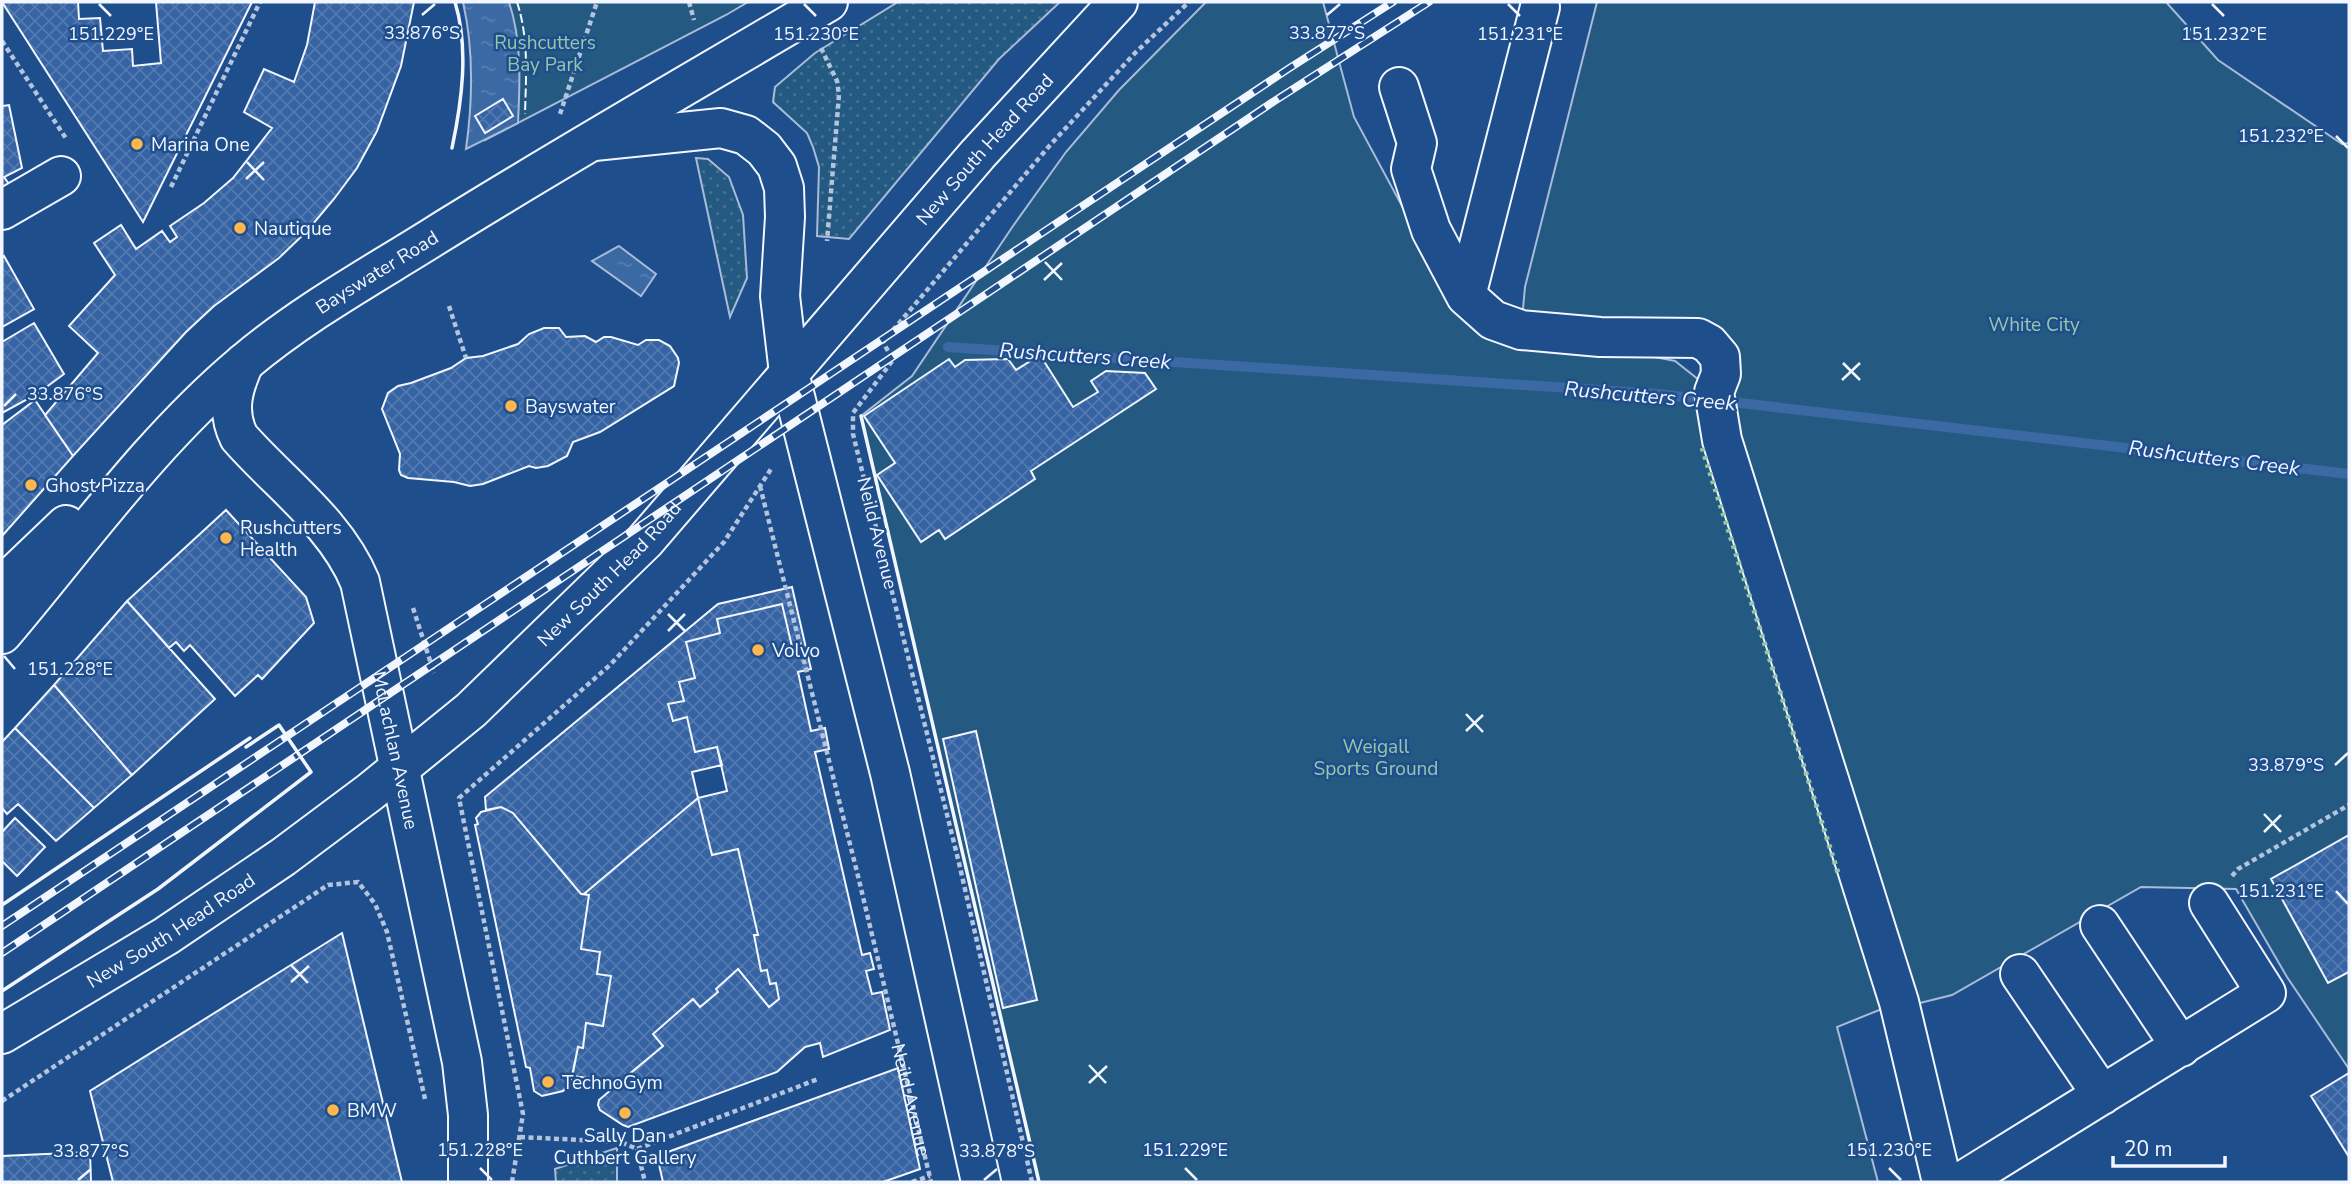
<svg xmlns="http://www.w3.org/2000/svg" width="2351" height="1184" font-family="'Nunito Sans',sans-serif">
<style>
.grass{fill:url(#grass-dots);stroke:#a8bbd7;stroke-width:2}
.park{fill:#245a82;stroke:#a8bbd7;stroke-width:2}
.water{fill:url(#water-ripples);stroke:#a8bbd7;stroke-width:2}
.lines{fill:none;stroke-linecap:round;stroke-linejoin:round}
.stream{stroke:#3b69a3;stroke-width:10}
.building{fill:url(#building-cross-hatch);stroke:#f2f6ff;stroke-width:2}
.minor-casing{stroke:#f2f6ff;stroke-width:42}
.major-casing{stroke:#f2f6ff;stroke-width:42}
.path{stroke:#b3c4dc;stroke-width:4.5;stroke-dasharray:5 3.5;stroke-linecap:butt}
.minor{stroke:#1f4e8c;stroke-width:38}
.major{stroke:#1f4e8c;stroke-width:38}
.rail-casing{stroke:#f2f6ff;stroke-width:8}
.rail{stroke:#1f4e8c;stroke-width:5;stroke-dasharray:16;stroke-linecap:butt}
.hedge{stroke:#97c8a6;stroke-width:5;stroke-dasharray:3.5 5;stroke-linecap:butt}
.fence{stroke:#f2f6ff;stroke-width:2;stroke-dasharray:9 3.5;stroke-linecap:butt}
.wall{stroke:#f2f6ff;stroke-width:3.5}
.ticks{fill:none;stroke:#f2f6ff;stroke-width:2.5}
.poi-dot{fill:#ffb74d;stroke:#1f4e8c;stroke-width:2.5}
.labels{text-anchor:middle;stroke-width:5;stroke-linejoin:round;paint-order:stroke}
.park-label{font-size:19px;fill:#97c8a6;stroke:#1f4e8c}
.poi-label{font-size:19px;fill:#f2f6ff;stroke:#1f4e8c;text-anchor:start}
.street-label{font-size:19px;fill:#f2f6ff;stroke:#1f4e8c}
.water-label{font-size:21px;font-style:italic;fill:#f2f6ff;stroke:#1f4e8c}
.ticks-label{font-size:18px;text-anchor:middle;fill:#f2f6ff;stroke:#1f4e8c;stroke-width:5;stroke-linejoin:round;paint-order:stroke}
</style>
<defs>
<pattern id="grass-dots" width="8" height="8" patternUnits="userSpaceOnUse" patternTransform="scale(1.75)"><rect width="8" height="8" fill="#245a82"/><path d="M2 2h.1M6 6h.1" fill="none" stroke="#447295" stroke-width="1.8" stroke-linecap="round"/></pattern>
<pattern id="water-ripples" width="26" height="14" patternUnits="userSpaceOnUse" patternTransform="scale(1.75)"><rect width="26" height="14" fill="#3b69a3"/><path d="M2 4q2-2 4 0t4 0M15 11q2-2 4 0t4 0" fill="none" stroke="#587fb1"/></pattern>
<pattern id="building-cross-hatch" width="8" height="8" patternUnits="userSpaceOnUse" patternTransform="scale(1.75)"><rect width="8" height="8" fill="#3563a3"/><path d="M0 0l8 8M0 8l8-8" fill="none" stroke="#537ab1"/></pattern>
</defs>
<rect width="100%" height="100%" fill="#1f4e8c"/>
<path class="grass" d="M898 2H1060L999 59 849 239 817 236 819 167 813 147 807 133 773 102 775 87 815 53Z
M696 158 708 159 729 177 743 215 747 278 730 317Z
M617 1148V1182H556L555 1169Z"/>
<path class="park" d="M484 2H748L726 15 485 140Z
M1206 2H1323L1354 117 1458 310 1506 343 1655 357 1675 361 1713 391 1720 357 1521 330 1525 287 1597 2H2166L2218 60 2342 144 2349 143V1069L2287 977 2236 889 2141 887 1952 995 1916 1004 1899 1002 1837 1027 1878 1182H1039L861 416 912 376 1013 226 1066 152 1119 90Z"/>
<path class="water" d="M463 2H509C522 41 520 82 518 123L466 149C473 99 474 51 463 2Z
M619 246 656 274 641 296 592 261Z"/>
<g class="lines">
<path class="stream" d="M948 347 1659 394 1707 400
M1723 401 2349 474"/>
</g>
<path class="building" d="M2 2H78L79 19 100 18 103 51 132 49 133 66 161 63 156 2H252L143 222Z
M315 2H414L401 66 377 131 357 168 334 199 307 231 279 258 214 306 186 332 73 456 45 415 98 353 69 326 115 275 94 243 121 225 136 249 162 231 170 242 177 237 170 226 204 203 233 178 272 128 244 112 264 69 294 82 307 45Z
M503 99 513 116 485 133 475 116Z
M9 105 22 168 4 177 9 184 2 189V106Z
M4 256 34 309 2 327V258Z
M34 323 64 374 37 394 2 413V342Z
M544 328H559L566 337 585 336 596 342 604 337H611L638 345 646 340H659L670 346 678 358 679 363 674 386 600 432 573 442 567 456 548 466 536 468 529 466 483 484 470 486 454 482 408 478 401 475 399 470 400 454 382 409 388 393 398 386 411 383 451 368 466 358 483 356 518 344 529 334Z
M1040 355 1073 407 1098 392 1091 381 1106 371 1145 373 1156 389 1031 471 1035 479 945 539 939 530 921 542 877 475 895 463 864 416 949 359 955 367 965 360 1008 359 1016 370Z
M35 400 73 456 2 536V425Z
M226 510 306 597 314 623 262 679 258 675 235 696 190 645 184 651 176 642 169 648 127 601Z
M792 587 806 648 793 651 782 604 717 619 720 633 686 642 695 678 679 682 684 701 668 704 673 721 687 717 695 752 717 747 722 765 692 772 698 798 584 894H581L513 813 501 807 486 810 485 797 718 604Z
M127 601 215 699 132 775 54 685Z
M782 604 793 651 806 648 811 669 798 672 811 731 825 728 829 749 815 752 862 955 870 953 874 969 866 971 872 994 882 992 890 1030 823 1057 820 1043 805 1047 777 1072 628 1127 623 1125 600 1110 598 1105 599 1100 663 1046 653 1034 693 999 700 1007 718 992 716 989 738 969 769 1007 779 999 776 983 770 984 767 970 761 971 754 935H758L738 849 712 855 698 798 727 791 717 747 695 752 687 717 673 721 668 704 684 701 679 682 695 678 686 642 720 633 717 619Z
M54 685 132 775 94 808 15 728Z
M15 728 94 808 56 841 18 804 7 814 2 808V742Z
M976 731 1037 1000 1003 1008 943 739Z
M698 798 712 855 738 849 758 935H754L761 971 767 970 770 984 776 983 779 999 769 1007 738 969 716 989 718 992 700 1007 693 999 653 1034 663 1046 616 1085 612 1081 572 1076 578 1047 583 1048 586 1023 603 1026 611 976 597 974 600 952 581 949 589 895 584 894Z
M501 807 513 813 581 894 589 895 581 949 600 952 597 974 611 976 603 1026 586 1023 583 1048 578 1047 571 1083 563 1091 542 1096 534 1091 530 1068 526 1067 475 825 478 824 476 818 481 812Z
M15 818 45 847 17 876 2 861V832Z
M2349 835V972L2328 983 2271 879Z
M342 933 402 1182H113L90 1091Z
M898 1068 920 1169 883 1182H663L657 1156Z
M2349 1073V1157L2311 1096Z
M90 1152 91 1182H2V1156Z"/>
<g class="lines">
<defs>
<path id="minor" d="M1399 87 1417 143 1411 169 1431 230 1466 296 1493 320 1521 330 1600 337 1698 338 1709 344 1720 357 1721 374 1714 392 1722 440 1899 1002 1942 1182
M2 210 61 176
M1466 296 1540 7
M2100 925 2181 1047
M2020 974 2102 1095
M1961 1182 2266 993 2209 903"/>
<g id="major">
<path d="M594 141 721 128 746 135 764 149 777 166 784 188 785 217 780 296 789 373 890 773 981 1182"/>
<path id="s2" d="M244 363C233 388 226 411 239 437 280 484 336 523 360 582L462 1062 468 1115V1182"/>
<path d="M2 586 66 525"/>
<path id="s3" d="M2 634C80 542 152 440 244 363 302 314 369 277 433 237 563 156 696 80 828 2"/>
<path id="s4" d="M2 1034 166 936 283 857 370 792 471 710 645 541 978 154 1118 2"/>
</g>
</defs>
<use href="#minor" class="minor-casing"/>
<use href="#major" class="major-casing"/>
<g class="path">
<path d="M689 2 694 20"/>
<path d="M2 41 67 140"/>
<path d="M821 48 837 81 839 95 827 241"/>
<path d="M560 114 597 2"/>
<path d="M171 187 260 2"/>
<path d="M449 306 466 358"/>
<path id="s1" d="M760 486 858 876 931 1182"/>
<path d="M413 608 434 673"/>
<path d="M2232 876 2238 869 2349 805"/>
<path d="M2 1101 328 885 358 882 375 904 387 932 425 1099"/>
<path d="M520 1137 621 1142 637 1149 818 1079"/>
<path d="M637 1149 645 1182"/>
<path d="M512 1182 523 1114 459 798 610 665 724 542 771 469"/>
<path d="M912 1182 930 1176"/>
<path d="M1032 1182 959 863 853 434V413L893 360 883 342 1051 144 1135 53 1189 2"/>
</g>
<use href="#minor" class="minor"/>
<use href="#major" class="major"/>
<defs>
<path id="rail" d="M2 926 1288 69 1393 2
M2 953 1276 100 1429 2"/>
</defs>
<use href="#rail" class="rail-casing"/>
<use href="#rail" class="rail"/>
<path class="hedge" d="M1702 448 1839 876"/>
<path class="fence" d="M517 2C529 39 526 75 525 114"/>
<path class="wall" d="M452 148C462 101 469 48 455 2
M861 416 1039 1182
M2 905 250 738
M2 991 158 889 311 772 279 725 246 747"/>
</g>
<path class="ticks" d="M99 4 111 16M804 4 816 16M1508 4 1520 16M2212 4 2224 16M422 15 435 4M1327 15 1340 4M2336 136 2348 148M247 162 264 180M246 179 264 162M1045 262 1062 280M1044 280 1062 263M1843 363 1860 380M1842 380 1860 363M4 406 16 394M668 614 685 631M668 631 685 614M4 656 15 669M1466 714 1483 732M1466 731 1483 715M2335 765 2348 753M2264 814 2281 832M2264 832 2281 815M2336 891 2348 904M291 965 308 983M291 982 309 966M1089 1065 1106 1083M1089 1083 1107 1066M480 1168 492 1180M1185 1168 1197 1180M1889 1168 1901 1180M78 1180 91 1169M984 1180 997 1169"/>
<g class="poi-dot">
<circle cx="137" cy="144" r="7"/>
<circle cx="240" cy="228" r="7"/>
<circle cx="511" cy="406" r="7"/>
<circle cx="31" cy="485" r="7"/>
<circle cx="226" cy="538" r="7"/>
<circle cx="758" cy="650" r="7"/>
<circle cx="548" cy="1082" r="7"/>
<circle cx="333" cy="1110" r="7"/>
<circle cx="625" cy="1113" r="7"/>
</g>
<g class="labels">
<g class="park-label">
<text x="545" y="49">Rushcutters<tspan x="545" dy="22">Bay Park</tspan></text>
<text x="2034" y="331">White City</text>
<text x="1376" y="753">Weigall<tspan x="1376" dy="22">Sports Ground</tspan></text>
</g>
<g class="poi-label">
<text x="151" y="151">Marina One</text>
<text x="254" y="235">Nautique</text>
<text x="525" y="413">Bayswater</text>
<text x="45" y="492">Ghost Pizza</text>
<text x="240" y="534">Rushcutters<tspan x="240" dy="22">Health</tspan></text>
<text x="772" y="657">Volvo</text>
<text x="562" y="1089">TechnoGym</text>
<text x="347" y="1117">BMW</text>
<text x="625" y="1142" text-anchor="middle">Sally Dan<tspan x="625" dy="22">Cuthbert Gallery</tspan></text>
</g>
<g class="street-label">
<text dy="7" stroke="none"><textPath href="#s4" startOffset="1332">New South Head Road</textPath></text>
<text dy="7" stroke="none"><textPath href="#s3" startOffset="525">Bayswater Road</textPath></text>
<text transform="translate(878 533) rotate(76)" y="7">Neild Avenue</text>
<text dy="7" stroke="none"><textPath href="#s4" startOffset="765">New South Head Road</textPath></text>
<text dy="7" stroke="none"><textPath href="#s2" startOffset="439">McLachlan Avenue</textPath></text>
<text dy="7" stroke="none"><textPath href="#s4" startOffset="198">New South Head Road</textPath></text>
<text dy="7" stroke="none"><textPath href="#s1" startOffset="632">Neild Avenue</textPath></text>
</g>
<g class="water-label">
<text transform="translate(1085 356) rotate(4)" y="7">Rushcutters Creek</text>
<text transform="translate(1650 396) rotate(5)" y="7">Rushcutters Creek</text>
<text transform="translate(2214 458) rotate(7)" y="7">Rushcutters Creek</text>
</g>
</g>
<g class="ticks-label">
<text x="422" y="39">33.876°S</text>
<text x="1327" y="39">33.877°S</text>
<text x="2224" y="40">151.232°E</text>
<text x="111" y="40">151.229°E</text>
<text x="816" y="40">151.230°E</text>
<text x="1520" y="40">151.231°E</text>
<text x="2281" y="142">151.232°E</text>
<text x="65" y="400">33.876°S</text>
<text x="70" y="675">151.228°E</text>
<text x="2286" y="771">33.879°S</text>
<text x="2281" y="897">151.231°E</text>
<text x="480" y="1156">151.228°E</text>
<text x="1185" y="1156">151.229°E</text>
<text x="1889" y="1156">151.230°E</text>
<text x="91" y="1157">33.877°S</text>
<text x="997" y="1157">33.878°S</text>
</g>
<rect width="2351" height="1184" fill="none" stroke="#f2f6ff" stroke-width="7"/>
<path d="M2113 1156v10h112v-10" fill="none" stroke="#f2f6ff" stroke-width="3.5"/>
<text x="2124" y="1156" font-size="21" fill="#f2f6ff" stroke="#1f4e8c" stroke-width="5" paint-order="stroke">20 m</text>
</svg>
